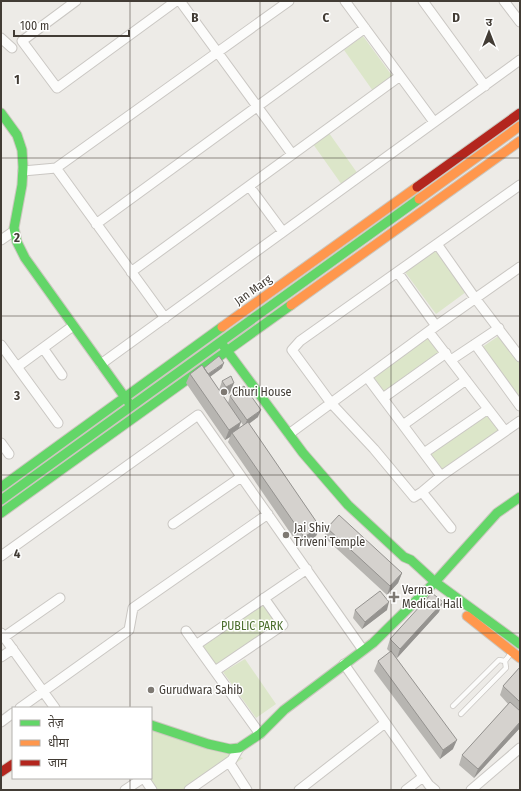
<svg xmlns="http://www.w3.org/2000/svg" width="521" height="791" font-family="'Fira Sans Condensed','Noto Sans Devanagari',sans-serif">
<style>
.green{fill:#dce6c9}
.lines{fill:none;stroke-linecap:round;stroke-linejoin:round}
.lane-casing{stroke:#cac7c3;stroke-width:6}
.street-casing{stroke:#cac7c3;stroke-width:11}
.fast-casing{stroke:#ccc7bf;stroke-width:11}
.slow-casing{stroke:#ccc7bf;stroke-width:11}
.jam-casing{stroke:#ccc7bf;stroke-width:11}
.lane{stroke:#fcfcfb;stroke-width:4.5}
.street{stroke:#fcfcfb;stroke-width:9}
.fast{stroke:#63d668;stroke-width:9}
.slow{stroke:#ff974d;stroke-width:9}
.jam{stroke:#b3261e;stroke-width:9}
.wall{fill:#b7b5b1;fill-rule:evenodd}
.shaded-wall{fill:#959390}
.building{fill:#d5d2ce;stroke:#959390}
.grid{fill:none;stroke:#423c35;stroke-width:1;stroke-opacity:0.55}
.poi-dot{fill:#7e7973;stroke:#fff;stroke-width:1.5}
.labels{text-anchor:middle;stroke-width:3;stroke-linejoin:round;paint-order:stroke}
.street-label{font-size:12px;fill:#423c35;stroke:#fff}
.poi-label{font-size:12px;fill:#423c35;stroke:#fff;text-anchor:start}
.park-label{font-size:12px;fill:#4b6e2d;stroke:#fff}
.grid-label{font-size:13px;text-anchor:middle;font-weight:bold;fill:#423c35;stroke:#fff;stroke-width:3;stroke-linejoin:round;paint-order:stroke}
</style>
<rect width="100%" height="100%" fill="#edebe7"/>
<path class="green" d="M363 36 393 77 373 91 344 50Z
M329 133 358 174 342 185 313 144Z
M435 250 466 292 436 314 405 272Z
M426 332 442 353 384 395 369 373Z
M500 335 520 362V401L481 348Z
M487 412 500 431 441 473 428 454Z
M264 598 283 625 215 671 196 645Z
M245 659 276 704 256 718 223 672Z
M151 730 243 758 197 790H153L145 778H151Z"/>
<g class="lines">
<defs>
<path id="lane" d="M453 706 499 660 505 661
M461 714 506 668 505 661 512 652"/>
<path id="street" d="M76 1 22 41 57 88 176 1
M180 1 292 154
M345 1 434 122
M423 1 485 86
M504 1 520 22
M1 38 12 48
M56 168 165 318
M23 171 56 168 289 1
M249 186 283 232
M96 224 365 28
M1 240 14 231
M437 244 475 298 520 357
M131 272 400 76
M398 273 436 326
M429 332 505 431
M475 344 520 406
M1 345 58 423
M43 348 62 375
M451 360 499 328
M101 364 520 60
M17 367 73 326
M367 377 441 476
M383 398 446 353
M403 425 466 380
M289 434 436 326 520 267
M1 443 9 454
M424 453 488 409
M422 492 441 476 520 421
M173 524 241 477
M451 528 422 492 414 497 374 449 331 403 292 350 300 341 520 185
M1 556 198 415 363 650
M186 631 260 734
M1 633 55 708
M4 637 60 598
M196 645 307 569
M1 657 13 649
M344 664 429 785 435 790
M215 671 283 625 264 598
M20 708 129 630 133 608 268 514
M1 722 13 713
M229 762 247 790
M144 778 152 790
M125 790 143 778
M189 790 232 760 239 748
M299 790 385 723
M406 790 423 777
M471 790 520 748"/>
<path id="fast" d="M1 113 17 135 22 150 23 167 22 185 14 228 17 242 25 258 129 403
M222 344 303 453 348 505 404 557 411 560 435 582 520 644
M1 487 222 327
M1 500 419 199
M1 513 291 305
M151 725 208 744 230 749 239 748 260 734 284 710 373 643 435 582 497 513 520 497"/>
<path id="slow" d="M419 199 520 126
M291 305 520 141
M222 327 417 187
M467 616 520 658"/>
<path id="jam" d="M417 187 520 113
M1 772 13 764"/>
</defs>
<use href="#lane" class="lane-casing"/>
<use href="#street" class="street-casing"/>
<use href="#fast" class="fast-casing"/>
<use href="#slow" class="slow-casing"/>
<use href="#jam" class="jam-casing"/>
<use href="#lane" class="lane"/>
<use href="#street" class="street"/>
<use href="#fast" class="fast"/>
<use href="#slow" class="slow"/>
<use href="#jam" class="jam"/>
</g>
<path class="wall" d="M222 368 210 377 219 390 222 381 230 393 223 397 228 403 230 396 258 417 249 424 320 527 316 536 300 547 228 442 230 437 225 440 186 383 190 374ZM241 422 243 425 239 428Z
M327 528 402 573 398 583 387 595 324 537Z
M355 610H387L362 629 353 618Z
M439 612 397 658 396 657 453 749 440 759 374 671 378 661 390 652 387 649 390 639Z
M520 667V728L474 778 459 765 462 755 508 704 500 695 503 686Z"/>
<path class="shaded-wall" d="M224 363 222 368 204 381 206 376Z
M234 383 230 393 223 397 226 387Z
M261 410 258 417 244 427 247 420Z
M241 422 237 432 232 433 230 437 225 440 229 430Z
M320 527 316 536 300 547 304 537Z
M402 573 398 583 387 595 390 586Z
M389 602 387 610 362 629 365 622Z
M443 602 439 612 397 658 400 649Z
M520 722V728L474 778 478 769Z
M457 740 453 749 440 759 443 750Z"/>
<path class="building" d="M219 356 224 363 208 374 204 368Z
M202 365 241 422 229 430 190 374Z
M231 376 234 383 226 387 222 381Z
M244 386 261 410 247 420 230 396Z
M248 422 320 527 304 537 232 433Z
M339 515 402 573 390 586 327 528Z
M380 591 389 602 365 622 355 610Z
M432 593 443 602 400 649 390 639Z
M391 651 457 740 443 750 378 661Z
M520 667V702L503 686Z
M510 702 520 711V722L478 769 462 755Z"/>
<path class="grid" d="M130 1V708M260 1V790M391 1V790M1 158H520M1 316H520M1 475H520M1 633H520M130 778V790"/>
<g class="poi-dot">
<circle cx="224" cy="392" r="4"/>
<circle cx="286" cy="535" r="4"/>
<path d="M392 591h4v4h4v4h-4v4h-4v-4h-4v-4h4z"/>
<circle cx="151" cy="690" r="4"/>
</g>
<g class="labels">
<g class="street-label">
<text transform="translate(253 290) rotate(-36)" y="4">Jan Marg</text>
</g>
<g class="poi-label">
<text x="232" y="396">Churi House</text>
<text x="294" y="532">Jai Shiv<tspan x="294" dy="14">Triveni Temple</tspan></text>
<text x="402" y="594">Verma<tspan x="402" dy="14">Medical Hall</tspan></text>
<text x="159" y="694">Gurudwara Sahib</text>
</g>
<g class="park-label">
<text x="252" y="630">PUBLIC PARK</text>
</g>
</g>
<g class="grid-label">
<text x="195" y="22">B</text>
<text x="326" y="22">C</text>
<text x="456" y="22">D</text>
<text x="17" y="84">1</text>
<text x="17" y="242">2</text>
<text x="17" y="400">3</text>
<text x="17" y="558">4</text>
</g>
<rect width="521" height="791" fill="none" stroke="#423c35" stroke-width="4"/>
<rect x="12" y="707" width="140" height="72" fill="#ffffff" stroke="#b3b1ae"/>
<rect x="20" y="720" width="20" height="6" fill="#63d668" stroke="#b3b1ae"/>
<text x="48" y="727" font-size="12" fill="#423c35">तेज़</text>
<rect x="20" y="740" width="20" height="6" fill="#ff974d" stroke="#b3b1ae"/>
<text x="48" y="747" font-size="12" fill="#423c35">धीमा</text>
<rect x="20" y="760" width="20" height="6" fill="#b3261e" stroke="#b3b1ae"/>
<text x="48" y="767" font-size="12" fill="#423c35">जाम</text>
<g transform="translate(489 32)" stroke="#ffffff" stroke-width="3" paint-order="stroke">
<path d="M0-3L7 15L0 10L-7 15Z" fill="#423c35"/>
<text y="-6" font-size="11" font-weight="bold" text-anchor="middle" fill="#423c35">उ</text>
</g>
<path d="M14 30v6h115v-6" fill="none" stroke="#423c35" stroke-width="2"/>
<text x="20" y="30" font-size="12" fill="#423c35" stroke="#ffffff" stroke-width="3" paint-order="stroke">100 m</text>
</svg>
